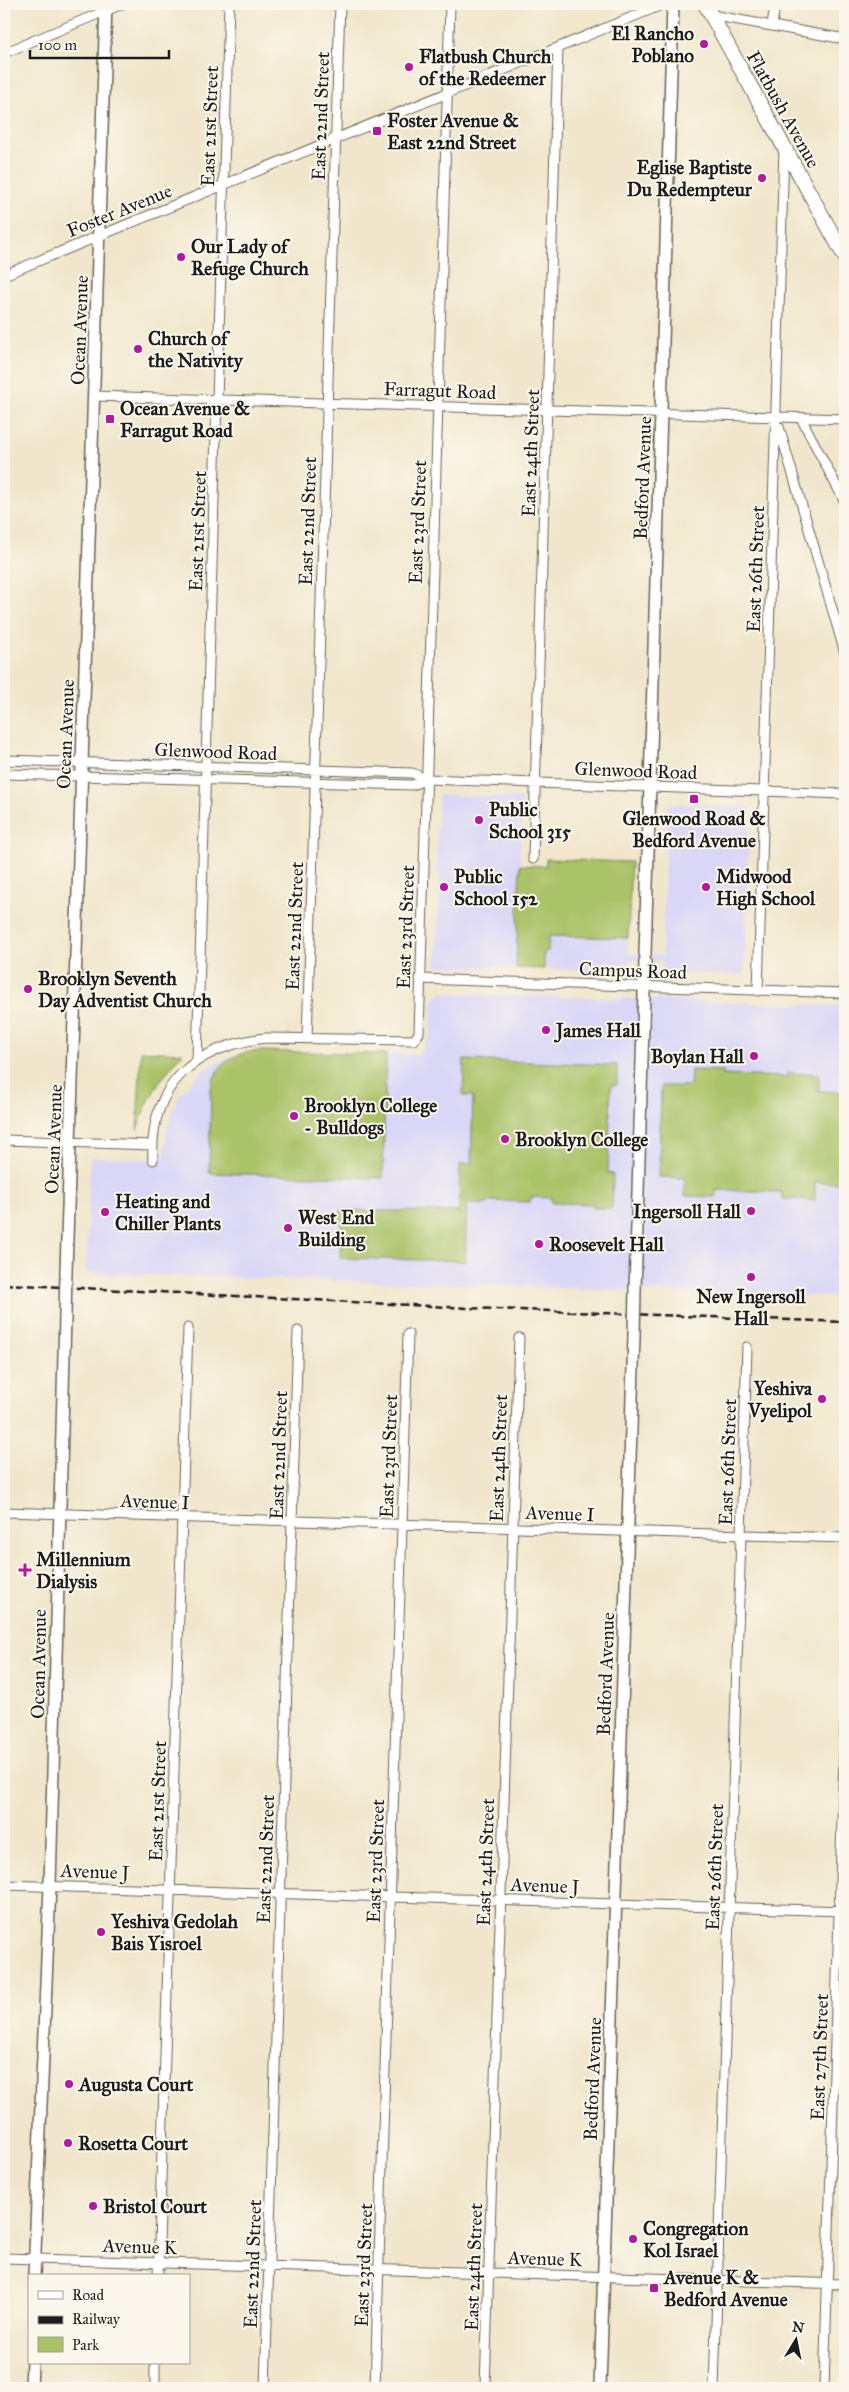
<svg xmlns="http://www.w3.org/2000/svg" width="849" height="2392" font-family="'IM FELL Great Primer',serif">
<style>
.built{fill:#d9d6f7}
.green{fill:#aac267;stroke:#636f42}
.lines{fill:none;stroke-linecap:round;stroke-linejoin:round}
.street-casing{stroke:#676359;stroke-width:11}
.secondary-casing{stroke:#676359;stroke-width:14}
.primary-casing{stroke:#676359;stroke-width:16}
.street{stroke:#fff;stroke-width:9}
.secondary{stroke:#fff;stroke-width:11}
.primary{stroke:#fff;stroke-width:14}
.rail{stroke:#1c1c1c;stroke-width:2.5;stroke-dasharray:8 4;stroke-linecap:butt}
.secondary-bridge-casing{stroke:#676359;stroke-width:14;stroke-linecap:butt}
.secondary-bridge{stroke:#fff;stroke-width:11}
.poi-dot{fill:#b5179e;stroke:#fbf7ec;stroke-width:2}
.labels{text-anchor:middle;stroke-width:4;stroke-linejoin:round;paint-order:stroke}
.poi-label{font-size:19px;font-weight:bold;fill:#1c1c1c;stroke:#fbf7ec;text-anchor:start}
.street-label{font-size:19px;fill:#1c1c1c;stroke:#fbf7ec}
</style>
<rect width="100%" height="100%" fill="#fbf7ec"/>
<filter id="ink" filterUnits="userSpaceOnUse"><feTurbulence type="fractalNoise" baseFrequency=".02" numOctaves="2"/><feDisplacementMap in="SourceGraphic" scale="10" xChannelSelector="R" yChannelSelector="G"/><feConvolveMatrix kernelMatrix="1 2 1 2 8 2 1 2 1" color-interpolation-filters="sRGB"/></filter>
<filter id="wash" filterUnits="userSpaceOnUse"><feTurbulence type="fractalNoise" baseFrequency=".0096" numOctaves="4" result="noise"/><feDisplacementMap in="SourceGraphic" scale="20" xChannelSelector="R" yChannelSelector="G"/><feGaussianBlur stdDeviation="1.12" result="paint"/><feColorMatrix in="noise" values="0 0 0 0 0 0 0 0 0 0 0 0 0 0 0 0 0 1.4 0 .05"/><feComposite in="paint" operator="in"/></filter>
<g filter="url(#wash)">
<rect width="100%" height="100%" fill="#f1e6cb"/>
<path class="built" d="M438 795 522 798 516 968 436 966 440 876 436 871Z
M667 804 750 807 744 975 662 973V961L628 960 627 972 544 969V951H548L549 936 628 938V954L662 955Z
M442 993 845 1006V1297L86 1273 90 1157 145 1159 165 1157 166 1131 178 1097 202 1071 231 1056 259 1051 419 1055 431 1033 432 1000Z"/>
<path class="green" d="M546 859 631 862 628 938 549 936 548 951 544 952V969L516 968 520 865 545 866Z
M141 1051 183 1053C162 1076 146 1100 137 1130Z
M259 1051 386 1054 383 1178 209 1173 211 1089C215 1063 236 1052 259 1051Z
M464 1060 617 1065V1085H611L608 1173 613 1174 612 1208H593V1204L552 1203 551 1198 531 1197 530 1202 489 1201 488 1204H467L465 1261 340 1258 341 1210 459 1212 460 1164H471L473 1096H463Z
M691 1070 723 1071V1075L787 1077V1073L819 1074V1091L845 1092V1192V1183L815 1182V1200L782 1199V1192L716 1190V1197L685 1196V1178L659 1177 661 1086H690Z"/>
</g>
<g filter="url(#ink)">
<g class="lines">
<defs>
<path id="street" d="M711 15 845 39
M772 26 775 4
M4 53 122 4
M4 275 664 4
M94 396 845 419
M801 418 845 502
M779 427 845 653
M4 760 412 773 426 779 845 794
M4 774 413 785 426 779
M533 859 558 48
M420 979 845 993
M758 991 784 149
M307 1039 340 4
M197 1059 229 4
M4 1140 152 1145
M153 1160C149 1085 194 1047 265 1038L414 1040 419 1033 450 4
M4 1512 845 1538
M4 1885 845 1911
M4 2258 845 2284
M158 2276 188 1328
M155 2388V2363
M265 2388 298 1331
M375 2388 408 1334
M485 2388 519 1338
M714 2388 747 1347
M824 2388 845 1726"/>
<path id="secondary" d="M645 954 673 4
M66 1271 106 4
M635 1290 645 961
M34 2276 50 1886 65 1317
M31 2388 32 2363
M600 2388 634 1336"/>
<path id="primary" d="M705 4 845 257"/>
</defs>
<use href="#street" class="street-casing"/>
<use href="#secondary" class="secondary-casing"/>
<use href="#primary" class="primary-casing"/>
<use href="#street" class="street"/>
<use href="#secondary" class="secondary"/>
<use href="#primary" class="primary"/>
<path class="rail" d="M4 1284 468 1308 845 1322"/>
<defs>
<path id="secondary-bridge" d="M65 1317 66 1271
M634 1336 635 1290"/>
</defs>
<use href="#secondary-bridge" class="secondary-bridge-casing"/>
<use href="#secondary-bridge" class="secondary-bridge"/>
</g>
</g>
<g class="poi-dot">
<circle cx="704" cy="44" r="5"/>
<circle cx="409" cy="67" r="5"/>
<rect x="372" y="126" width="10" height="10" rx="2.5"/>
<circle cx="762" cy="178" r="5"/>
<circle cx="181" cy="257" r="5"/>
<circle cx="138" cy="349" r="5"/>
<rect x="105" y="414" width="10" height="10" rx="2.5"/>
<rect x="689" y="794" width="10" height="10" rx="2.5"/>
<circle cx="479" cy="820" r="5"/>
<circle cx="444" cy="887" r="5"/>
<circle cx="706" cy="887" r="5"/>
<circle cx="28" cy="989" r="5"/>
<circle cx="546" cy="1030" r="5"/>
<circle cx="754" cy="1056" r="5"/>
<circle cx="294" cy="1116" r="5"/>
<circle cx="505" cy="1139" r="5"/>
<circle cx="751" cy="1211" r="5"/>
<circle cx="105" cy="1212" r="5"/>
<circle cx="288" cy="1228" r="5"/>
<circle cx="539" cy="1244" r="5"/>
<circle cx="751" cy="1277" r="5"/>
<circle cx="822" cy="1399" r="5"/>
<path d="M22.5 1562.5h5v5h5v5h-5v5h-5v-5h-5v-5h5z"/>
<circle cx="101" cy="1932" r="5"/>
<circle cx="69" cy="2084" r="5"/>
<circle cx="68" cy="2143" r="5"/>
<circle cx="93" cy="2206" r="5"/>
<circle cx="633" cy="2239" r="5"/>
<rect x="649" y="2283" width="10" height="10" rx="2.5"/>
</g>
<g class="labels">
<g class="poi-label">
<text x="694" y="40" text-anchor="end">El Rancho<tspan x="694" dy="22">Poblano</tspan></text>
<text x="419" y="63">Flatbush Church<tspan x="419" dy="22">of the Redeemer</tspan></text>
<text x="387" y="127">Foster Avenue &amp;<tspan x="387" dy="22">East 22nd Street</tspan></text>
<text x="752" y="174" text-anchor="end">Eglise Baptiste<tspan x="752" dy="22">Du Redempteur</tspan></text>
<text x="191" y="253">Our Lady of<tspan x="191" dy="22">Refuge Church</tspan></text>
<text x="148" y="345">Church of<tspan x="148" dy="22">the Nativity</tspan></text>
<text x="120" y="415">Ocean Avenue &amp;<tspan x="120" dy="22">Farragut Road</tspan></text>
<text x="489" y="816">Public<tspan x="489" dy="22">School 315</tspan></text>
<text x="694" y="825" text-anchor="middle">Glenwood Road &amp;<tspan x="694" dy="22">Bedford Avenue</tspan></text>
<text x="454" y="883">Public<tspan x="454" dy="22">School 152</tspan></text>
<text x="716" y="883">Midwood<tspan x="716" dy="22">High School</tspan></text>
<text x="38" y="985">Brooklyn Seventh<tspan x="38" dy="22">Day Adventist Church</tspan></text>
<text x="556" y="1037">James Hall</text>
<text x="744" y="1063" text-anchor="end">Boylan Hall</text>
<text x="304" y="1112">Brooklyn College<tspan x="304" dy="22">- Bulldogs</tspan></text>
<text x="515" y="1146">Brooklyn College</text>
<text x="115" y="1208">Heating and<tspan x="115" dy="22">Chiller Plants</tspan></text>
<text x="741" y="1218" text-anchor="end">Ingersoll Hall</text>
<text x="298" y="1224">West End<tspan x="298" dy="22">Building</tspan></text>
<text x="549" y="1251">Roosevelt Hall</text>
<text x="751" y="1303" text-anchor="middle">New Ingersoll<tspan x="751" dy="22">Hall</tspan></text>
<text x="812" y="1395" text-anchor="end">Yeshiva<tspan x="812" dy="22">Vyelipol</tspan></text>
<text x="36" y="1566">Millennium<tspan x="36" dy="22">Dialysis</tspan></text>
<text x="111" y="1928">Yeshiva Gedolah<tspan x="111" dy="22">Bais Yisroel</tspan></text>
<text x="79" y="2091">Augusta Court</text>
<text x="78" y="2150">Rosetta Court</text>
<text x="103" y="2213">Bristol Court</text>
<text x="643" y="2235">Congregation<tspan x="643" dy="22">Kol Israel</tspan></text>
<text x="664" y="2284">Avenue K &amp;<tspan x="664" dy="22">Bedford Avenue</tspan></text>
</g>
<g class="street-label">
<text transform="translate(784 109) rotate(61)" y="7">Flatbush Avenue</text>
<text transform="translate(320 116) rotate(-88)" y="7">East 22nd Street</text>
<text transform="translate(209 126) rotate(-88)" y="7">East 21st Street</text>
<text transform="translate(119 210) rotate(-22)" y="7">Foster Avenue</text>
<text transform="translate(79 330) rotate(-88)" y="7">Ocean Avenue</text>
<text transform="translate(440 390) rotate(2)" y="7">Farragut Road</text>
<text transform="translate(530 453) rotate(-88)" y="7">East 24th Street</text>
<text transform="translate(642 478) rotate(-88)" y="7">Bedford Avenue</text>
<text transform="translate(307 521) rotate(-88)" y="7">East 22nd Street</text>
<text transform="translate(417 522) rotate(-88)" y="7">East 23rd Street</text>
<text transform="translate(197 531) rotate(-88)" y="7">East 21st Street</text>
<text transform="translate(755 569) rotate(-88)" y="7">East 26th Street</text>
<text transform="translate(65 734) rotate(-88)" y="7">Ocean Avenue</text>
<text transform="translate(216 751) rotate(2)" y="7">Glenwood Road</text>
<text transform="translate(636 770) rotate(2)" y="7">Glenwood Road</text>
<text transform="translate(294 926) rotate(-88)" y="7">East 22nd Street</text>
<text transform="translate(405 927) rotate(-88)" y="7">East 23rd Street</text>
<text transform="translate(633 970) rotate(2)" y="7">Campus Road</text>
<text transform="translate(53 1139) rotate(-88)" y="7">Ocean Avenue</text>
<text transform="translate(278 1455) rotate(-88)" y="7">East 22nd Street</text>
<text transform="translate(388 1456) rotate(-88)" y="7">East 23rd Street</text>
<text transform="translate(498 1458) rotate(-88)" y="7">East 24th Street</text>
<text transform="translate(727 1462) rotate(-88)" y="7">East 26th Street</text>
<text transform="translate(155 1501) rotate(2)" y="7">Avenue I</text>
<text transform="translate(560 1513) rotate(2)" y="7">Avenue I</text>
<text transform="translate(38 1664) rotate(-89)" y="7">Ocean Avenue</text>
<text transform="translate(605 1674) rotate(-88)" y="7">Bedford Avenue</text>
<text transform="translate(157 1801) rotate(-88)" y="7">East 21st Street</text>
<text transform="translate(265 1859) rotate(-88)" y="7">East 22nd Street</text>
<text transform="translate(375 1861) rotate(-88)" y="7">East 23rd Street</text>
<text transform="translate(485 1862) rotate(-88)" y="7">East 24th Street</text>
<text transform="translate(714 1867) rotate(-88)" y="7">East 26th Street</text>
<text transform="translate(95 1871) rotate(2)" y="7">Avenue J</text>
<text transform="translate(545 1885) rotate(2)" y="7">Avenue J</text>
<text transform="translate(819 2057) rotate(-88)" y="7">East 27th Street</text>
<text transform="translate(592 2079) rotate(-88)" y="7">Bedford Avenue</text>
<text transform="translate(140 2246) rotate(2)" y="7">Avenue K</text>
<text transform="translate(545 2258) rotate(2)" y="7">Avenue K</text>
<text transform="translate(252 2264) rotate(-88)" y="7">East 22nd Street</text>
<text transform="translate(363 2265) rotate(-88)" y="7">East 23rd Street</text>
<text transform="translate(473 2267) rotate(-88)" y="7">East 24th Street</text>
</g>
</g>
<rect width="849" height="2392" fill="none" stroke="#fbf7ec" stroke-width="20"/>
<rect x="28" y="2274" width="162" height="90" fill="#fbf7ec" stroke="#a29f99"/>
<rect x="38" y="2291" width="25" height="8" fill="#ffffff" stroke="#a29f99"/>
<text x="72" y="2300" font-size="15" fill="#1c1c1c">Road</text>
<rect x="38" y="2316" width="25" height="8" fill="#1c1c1c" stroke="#a29f99"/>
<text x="72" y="2324" font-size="15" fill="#1c1c1c">Railway</text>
<rect x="38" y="2337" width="25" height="15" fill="#aac267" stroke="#a29f99"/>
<text x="72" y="2350" font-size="15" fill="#1c1c1c">Park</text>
<g transform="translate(796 2340) rotate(10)" stroke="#fbf7ec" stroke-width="4" paint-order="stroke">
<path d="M0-4L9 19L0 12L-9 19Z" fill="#1c1c1c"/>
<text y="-8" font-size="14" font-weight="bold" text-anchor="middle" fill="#1c1c1c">N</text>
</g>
<path d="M30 50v8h139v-8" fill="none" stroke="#1c1c1c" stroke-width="2.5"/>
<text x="38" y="50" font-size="15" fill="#1c1c1c" stroke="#fbf7ec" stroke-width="4" paint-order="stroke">100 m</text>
</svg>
